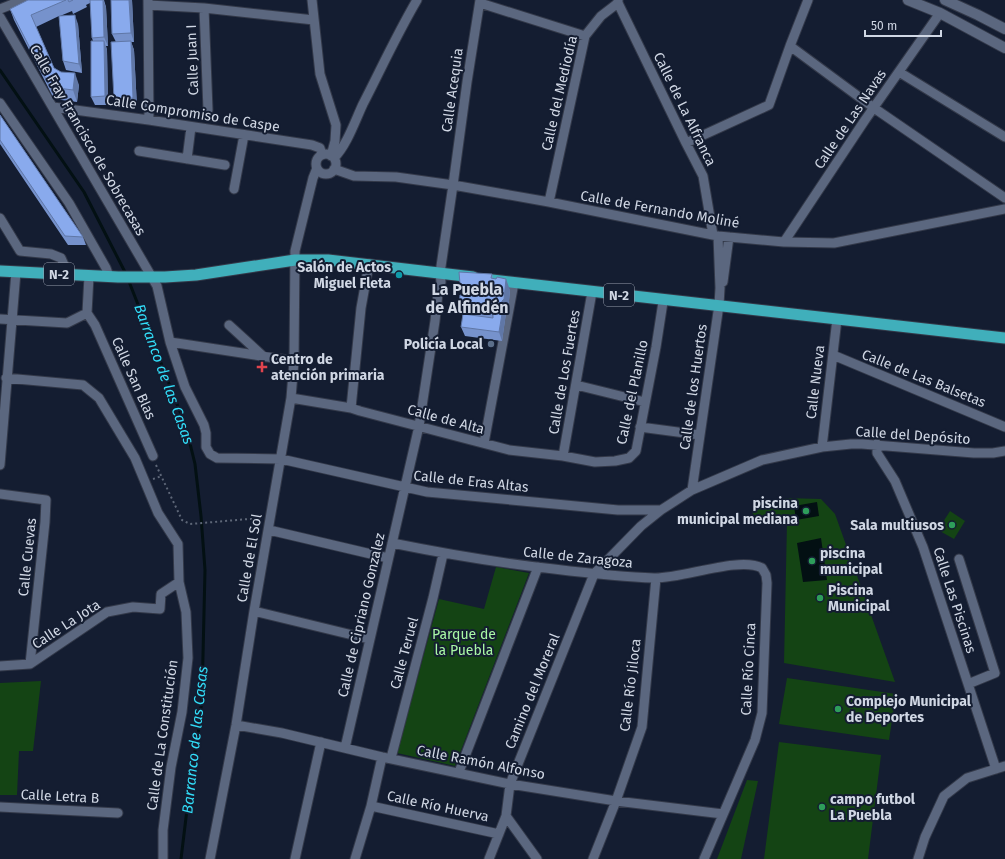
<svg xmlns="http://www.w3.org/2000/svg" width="1005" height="859" font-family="'Fira Sans',sans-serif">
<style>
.green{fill:#144414}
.water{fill:#031013}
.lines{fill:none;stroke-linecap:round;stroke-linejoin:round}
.stream{stroke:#031013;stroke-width:3}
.minor-casing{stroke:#333949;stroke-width:11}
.tertiary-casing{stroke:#333949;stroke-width:12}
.trunk-casing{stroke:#333949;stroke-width:13}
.path{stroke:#5e6778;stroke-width:2;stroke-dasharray:2 3;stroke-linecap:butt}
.minor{stroke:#5b677f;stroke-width:9}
.tertiary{stroke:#5b677f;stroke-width:10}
.trunk{stroke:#40afbb;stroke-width:11}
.wall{fill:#7692cc}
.shaded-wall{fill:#6077a6}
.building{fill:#89aaed;stroke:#6077a6}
.culture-dot{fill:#0f9aa8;stroke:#141d31;stroke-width:1.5}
.service-dot{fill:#5c6f8a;stroke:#141d31;stroke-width:1.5}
.health-dot{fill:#e0444e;stroke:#141d31;stroke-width:1.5}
.leisure-dot{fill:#2e9e5b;stroke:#141d31;stroke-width:1.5}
.labels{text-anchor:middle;stroke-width:4;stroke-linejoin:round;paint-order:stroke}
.shield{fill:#141d31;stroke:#989fae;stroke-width:1}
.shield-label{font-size:13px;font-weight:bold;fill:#d0d7e4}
.street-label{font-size:14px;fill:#d0d7e4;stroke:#141d31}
.poi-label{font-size:14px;font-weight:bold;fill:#d0d7e4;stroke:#141d31;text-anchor:start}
.park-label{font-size:14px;fill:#a9f8a5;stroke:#141d31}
.water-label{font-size:15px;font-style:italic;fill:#32ddf8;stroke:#141d31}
.quarter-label{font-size:16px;font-weight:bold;fill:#d0d7e4;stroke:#141d31}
</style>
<rect width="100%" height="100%" fill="#141d31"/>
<path class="green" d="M784 498 821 499 835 514 895 682 784 663 787 522 755 525 752 510Z
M950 511 965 521 954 539 938 530Z
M496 567 529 573 455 766 397 753 439 599 484 609Z
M787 678 896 694 889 740 779 724Z
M41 681 33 751H19L17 795H0V683Z
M779 742 881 755 868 859H764Z
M747 780 758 781 741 859H717Z"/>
<path class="water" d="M817 502 819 516 796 520 794 506Z
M821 538 827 580 803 582 797 543Z"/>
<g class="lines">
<path class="stream" d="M0 70 84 192 126 274
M128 279 186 427 195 464 201 516 205 570 202 698 198 735 192 768 181 859"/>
<defs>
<path id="minor" d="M148 0 149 120
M312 0 320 74 336 125 335 141 331 156
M618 0V3L686 143 703 176 713 235
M480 3 585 36
M148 5 204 8 314 20
M204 8 208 110
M0 9 23 0
M0 17 157 286 170 342 185 387 204 425 206 433V447L210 454 217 458 281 459 427 492 618 510H661
M790 46 874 108 1005 198
M899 72 1005 137
M0 103 69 203 106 268 109 276
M53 107 149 120 312 145 320 148 322 155
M686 143 769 105 790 46 808 0
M139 151 225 165
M316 164a10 10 0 1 1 20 0a10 10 0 1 1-20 0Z
M334 158C347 145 355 121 363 104 381 69 397 34 417 0
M187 159 191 127
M334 169 354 176 396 177 453 185 549 202 718 236 784 242 834 243 1005 209
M234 189 244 135
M549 202 585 36 601 16 618 3
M0 218 20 251 51 254 61 258 68 274
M784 242 865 120 940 13
M723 282 729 237
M87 313 95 325 153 456
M0 319 67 323 87 313 89 276
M229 325 264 357
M170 342 294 361
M833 355 1005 427
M6 378 83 385 99 398 135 458 158 513 178 544 179 582 186 612 188 658 182 712 171 767 163 830V859
M576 385 645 402
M291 398 351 408 360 411 509 450 563 456 595 462 615 461 629 458 636 451 656 347 663 302 667 300
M351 408 361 308 369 264
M640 427 700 435
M484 443 514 283
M877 444V453L895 481 923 547 996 769
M822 447 837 319
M563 456 592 292
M0 465 16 272
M692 490 719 305 720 288 718 236
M0 494 46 500 45 522 30 664
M269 530 388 558
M392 543C446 554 500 563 554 569 587 573 621 577 654 578 682 579 739 556 762 568L766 575 767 583 762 713 755 740 704 859
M959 559 995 673 968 684
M254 611 369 639
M0 666 30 664 107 612 133 607 160 609 161 594 179 582
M236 725 282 733 382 757 510 784 616 801 723 814
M345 748 419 426 435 321 438 293 441 282 440 273 453 185 467 82 480 0
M391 758 433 598 443 554
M459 772 538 567
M371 806 499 834
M0 807 118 813
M210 859 236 725 254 611 291 398 294 361 295 251 313 178 317 168
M295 859 321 742
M355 859 371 806 382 757
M489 859 506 816
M537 859 506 816 510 784 594 574 641 526 661 510 692 490 762 460 822 447 851 444H862L974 453H993L1005 451
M593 859 616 801 642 727 656 578
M918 859 925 837 944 796 967 778 1005 766"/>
<path id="tertiary" d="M908 0 940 13 1005 48
M945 0 978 15 1005 29"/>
<path id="trunk" d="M0 271 118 277H165L196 275 295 260H328L473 277
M492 280 1005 338"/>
</defs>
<use href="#minor" class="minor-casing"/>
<use href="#tertiary" class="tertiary-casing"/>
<use href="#trunk" class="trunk-casing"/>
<path class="path" d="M156 465 182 520 190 524 261 518
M153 479 162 476"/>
<use href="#minor" class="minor"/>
<use href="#tertiary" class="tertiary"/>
<use href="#trunk" class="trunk"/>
</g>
<path class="wall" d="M28 0H104L106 7 108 46H106L107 50 108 105H95L91 97 93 41 92 38 90 3 86 5 87 7 73 14 72 11 60 16 78 24 82 73 66 70 63 61 59 16 36 27 54 68 79 85 77 102 54 99 14 20 10 9Z
M111 0H132L134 42H131L134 50 137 107 117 108 114 99 116 42 112 34Z
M0 115 83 237 86 245H68L0 144Z
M492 274 493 279 510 290 508 311 506 313 502 341 465 336 461 327 463 316 459 307 464 295 460 284Z"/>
<path class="shaded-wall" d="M103 0 106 7 108 46 104 37Z
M129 0H132L134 42 131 33Z
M75 15 78 24 82 73 79 64Z
M104 41 107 50 108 105 105 96Z
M131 41 134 50 137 107 133 98Z
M75 73 79 85 77 102 73 90Z
M506 279 510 290 508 311 506 313 502 341 499 332 503 308 501 305Z
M490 307 494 319V321L490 309Z"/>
<path class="building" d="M28 0H66L31 15 54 68 61 72 75 73 73 90 50 87 10 9Z
M68 0H73L69 2Z
M90 0H103L104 37 92 38Z
M111 0H129L131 33 112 34Z
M75 15 79 64 63 61 59 16Z
M91 41H104L105 96 91 97Z
M131 41 133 98 114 99 111 42Z
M0 115 83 237 65 236 0 140Z
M459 272 492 274 491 278 496 279 497 277 506 279 504 299 502 301 501 305 496 304 495 307H490V309L459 307 460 295 465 296 466 294 463 292 465 285 460 284Z
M497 307 503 308 499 332 461 327 463 314 493 318V310H496Z"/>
<circle class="culture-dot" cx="399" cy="275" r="4"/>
<circle class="service-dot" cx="491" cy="344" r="4"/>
<path class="health-dot" d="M260 361h4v4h4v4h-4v4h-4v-4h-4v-4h4z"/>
<g class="leisure-dot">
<circle cx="806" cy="511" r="4"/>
<circle cx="952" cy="525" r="4"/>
<circle cx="812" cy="561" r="4"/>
<circle cx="820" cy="598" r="4"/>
<circle cx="838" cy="709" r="4"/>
<circle cx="822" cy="807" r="4"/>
</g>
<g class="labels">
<g class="shield">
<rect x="44" y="263" width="30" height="22" rx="3"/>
<rect x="604" y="284" width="30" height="22" rx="3"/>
</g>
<g class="shield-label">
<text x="59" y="279">N-2</text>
<text x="619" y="300">N-2</text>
</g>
<g class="street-label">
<text transform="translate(192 60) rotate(-92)" y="5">Calle Juan I</text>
<text transform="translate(452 90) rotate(-82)" y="5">Calle Acequia</text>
<text transform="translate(559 93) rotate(-77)" y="5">Calle del Mediodía</text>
<text transform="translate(685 109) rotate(64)" y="5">Calle de La Alfranca</text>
<text transform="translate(193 113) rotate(9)" y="5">Calle Compromiso de Caspe</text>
<text transform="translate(850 119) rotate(-56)" y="5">Calle de Las Navas</text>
<text transform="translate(88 140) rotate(60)" y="5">Calle Fray Francisco de Sobrecasas</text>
<text transform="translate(660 209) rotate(10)" y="5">Calle de Fernando Moliné</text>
<text transform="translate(564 372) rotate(-80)" y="5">Calle de Los Fuertes</text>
<text transform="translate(134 378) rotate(66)" y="5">Calle San Blas</text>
<text transform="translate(924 378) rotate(22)" y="5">Calle de Las Balsetas</text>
<text transform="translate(815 382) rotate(-83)" y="5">Calle Nueva</text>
<text transform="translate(693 387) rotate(-82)" y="5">Calle de los Huertos</text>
<text transform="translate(632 392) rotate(-78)" y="5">Calle del Planillo</text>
<text transform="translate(446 419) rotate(15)" y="5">Calle de Alta</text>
<text transform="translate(913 435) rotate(4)" y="5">Calle del Depósito</text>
<text transform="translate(471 481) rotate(6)" y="5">Calle de Eras Altas</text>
<text transform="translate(27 557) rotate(-84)" y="5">Calle Cuevas</text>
<text transform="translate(578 557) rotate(6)" y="5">Calle de Zaragoza</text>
<text transform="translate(249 558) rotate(-80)" y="5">Calle de El Sol</text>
<text transform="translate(955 600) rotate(72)" y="5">Calle Las Piscinas</text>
<text transform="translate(361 615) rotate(-77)" y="5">Calle de Cipriano Gonzalez</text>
<text transform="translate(66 624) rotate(-33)" y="5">Calle La Jota</text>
<text transform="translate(404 653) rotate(-75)" y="5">Calle Teruel</text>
<text transform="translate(748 669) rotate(-87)" y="5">Calle Río Cinca</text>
<text transform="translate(630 685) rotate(-83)" y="5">Calle Río Jiloca</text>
<text transform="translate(532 691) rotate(-68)" y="5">Camino del Moreral</text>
<text transform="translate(162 735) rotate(-82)" y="5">Calle de La Constitución</text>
<text transform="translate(481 762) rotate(11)" y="5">Calle Ramón Alfonso</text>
<text transform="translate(60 796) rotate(3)" y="5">Calle Letra B</text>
<text transform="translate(438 806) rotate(12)" y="5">Calle Río Huerva</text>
</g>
<g class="poi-label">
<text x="391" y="272" text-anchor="end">Salón de Actos<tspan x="391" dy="16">Miguel Fleta</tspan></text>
<text x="483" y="349" text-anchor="end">Policía Local</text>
<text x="271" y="364">Centro de<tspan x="271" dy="16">atención primaria</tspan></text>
<text x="798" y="508" text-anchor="end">piscina<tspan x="798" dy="16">municipal mediana</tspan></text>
<text x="944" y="530" text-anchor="end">Sala multiusos</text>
<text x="820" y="558">piscina<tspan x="820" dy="16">municipal</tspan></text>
<text x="828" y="595">Piscina<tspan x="828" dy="16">Municipal</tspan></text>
<text x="846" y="706">Complejo Municipal<tspan x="846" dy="16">de Deportes</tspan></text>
<text x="830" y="804">campo futbol<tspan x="830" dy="16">La Puebla</tspan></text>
</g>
<g class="park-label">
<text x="464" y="639">Parque de<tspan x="464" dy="16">la Puebla</tspan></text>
</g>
<g class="water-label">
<text transform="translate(164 374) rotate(70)" y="5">Barranco de las Casas</text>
<text transform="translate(195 740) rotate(-84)" y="5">Barranco de las Casas</text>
</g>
<g class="quarter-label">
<text x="467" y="295">La Puebla<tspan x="467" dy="18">de Alfindén</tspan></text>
</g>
</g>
<path d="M865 30v6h76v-6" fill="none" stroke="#d0d7e4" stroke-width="2"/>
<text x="871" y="30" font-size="12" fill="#d0d7e4" stroke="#141d31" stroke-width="3" paint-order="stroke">50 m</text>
</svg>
